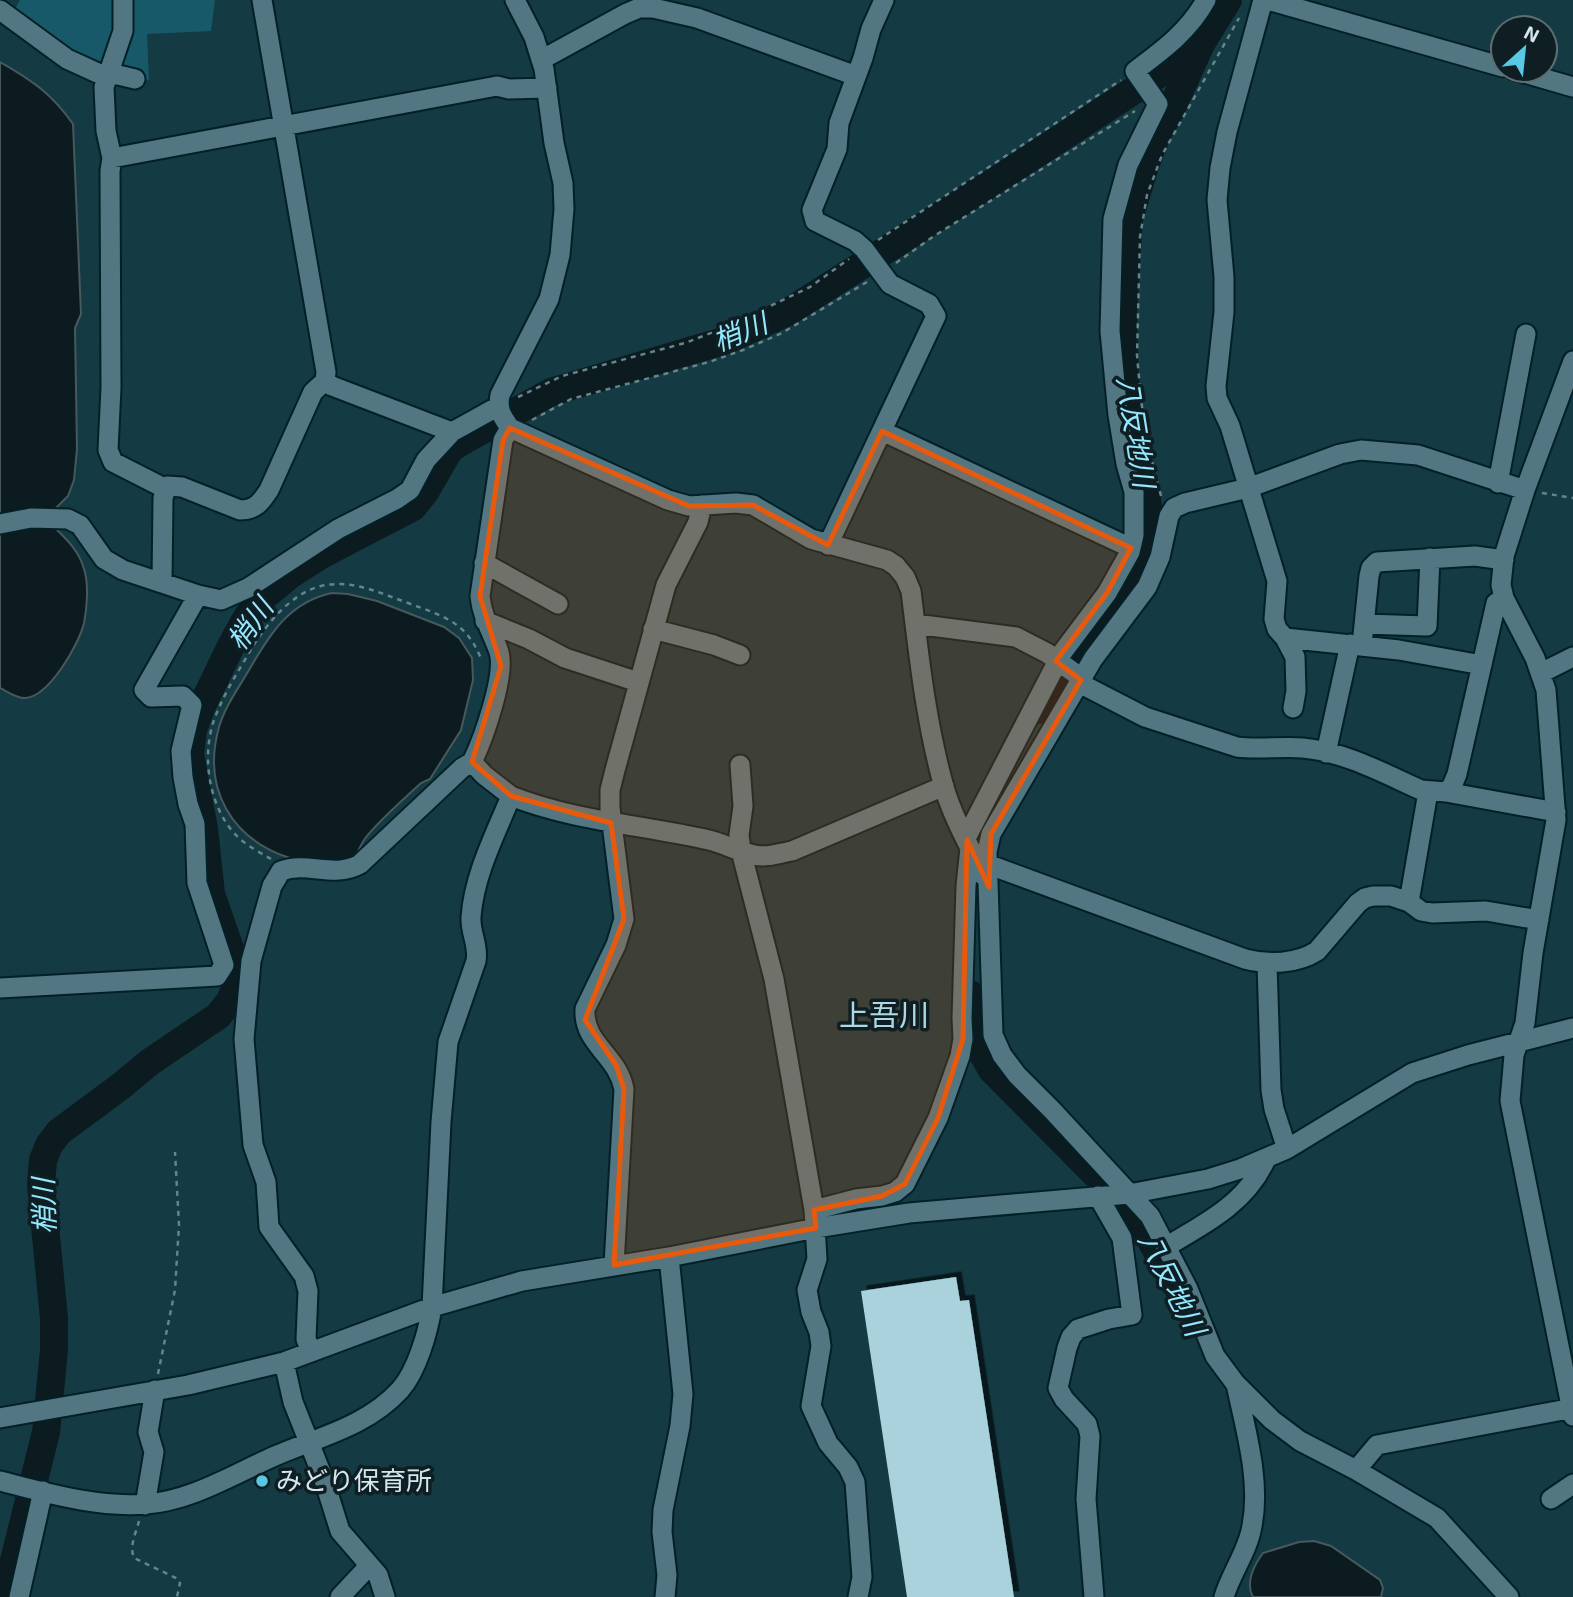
<svg xmlns="http://www.w3.org/2000/svg" width="1573" height="1597" font-family="'Exo 2','Noto Sans JP',sans-serif">
<style>
.green{fill:#175969}
.water{fill:#0c1b1f;stroke:#48585d;stroke-width:2}
.lines{fill:none;stroke-linecap:round;stroke-linejoin:round}
.river{stroke:#0c1b1f;stroke-width:28}
.building{fill:#a9d2dd;filter:url(#shadow)}
.minor-casing{stroke:#032027;stroke-width:23}
.path{stroke:#65848b;stroke-width:2.5;stroke-dasharray:5 5;stroke-linecap:butt}
.minor{stroke:#527782;stroke-width:19}
.marked{fill:#e8590c;fill-opacity:0.2;stroke:#e8590c;stroke-width:5;stroke-linejoin:round}
.poi-dot{fill:#59c8e4;stroke:#0f1e22;stroke-width:2.5}
.labels{text-anchor:middle;stroke-width:7;stroke-linejoin:round;paint-order:stroke}
.poi-label{font-size:26px;fill:#d3e7ed;stroke:#0f1e22;text-anchor:start}
.water-label{font-size:28px;font-style:italic;fill:#94e7fe;stroke:#0f1e22}
.quarter-label{font-size:30px;fill:#afd8e3;stroke:#0f1e22}
</style>
<defs>
<filter id="shadow"><feDropShadow dx="5.5" dy="-5.5" stdDeviation="0" flood-color="#0009"/></filter>
</defs>
<rect width="100%" height="100%" fill="#143a43"/>
<path class="green" d="M20 0H215L211 31 147 34 149 80 101 71 12 15Z"/>
<path class="water" d="M0 62C32 80 52 94 73 124L81 314 75 328 77 449 74 480 68 496 52 512 0 516Z
M52 525C65 538 79 550 84 569 89 584 87 608 84 623 79 644 49 697 25 698 16 698 8 692 0 688V531Z
M332 593 348 594 377 601 444 627 459 638 472 658 473 680 461 730 430 779 421 783C405 798 376 823 364 840 358 849 358 858 345 863 336 867 297 861 287 857 232 838 203 790 218 731 223 709 238 689 249 670 270 634 289 602 332 593Z
M1314 1541 1331 1546 1380 1580 1383 1588 1381 1597H1253C1245 1583 1254 1565 1263 1553L1299 1542Z"/>
<g class="lines">
<path class="river" d="M1041 710 1073 658 1136 574 1145 553 1149 519 1146 489 1134 448 1125 378 1123 315 1129 219 1145 166 1157 134 1170 112 1201 44 1228 0
M970 994 973 1037 992 1070 1137 1216 1177 1287
M5 1597 46 1432 54 1350V1318L41 1185 43 1160 49 1145 59 1132 121 1086 150 1062 218 1016 230 1001 235 989 237 977 234 960 211 894 204 829 190 754 193 730 201 708 231 646 247 617 261 599 290 575 321 555 413 507 425 492 450 449 461 442 551 392 727 340 788 312 1001 177 1159 74 1201 44"/>
</g>
<path class="building" d="M956 1277 960 1301 969 1300 1014 1597H907L861 1291Z"/>
<g class="lines">
<defs>
<path id="minor" d="M123 0V31L104 87 106 131 112 158 110 171 111 388 108 450 113 462 166 489
M262 0 326 372 325 381 332 386 452 432
M515 0 534 37 544 69 554 143 563 183 564 209 560 255 549 299 500 395C497 410 502 416 510 428L668 500 689 506 736 503 753 505 811 539 887 560 896 566 905 577 911 591C919 657 926 723 944 787 953 818 970 847 984 876
M1263 0 1227 132 1220 168 1217 200 1224 277V312L1216 386 1217 398 1230 426 1277 581 1274 619 1277 629 1285 638 1295 657 1296 691 1293 708
M1268 0 1503 67
M0 10 67 59 102 75 114 74 135 79
M541 60 625 14 639 8H653L697 18 856 76
M1514 70 1573 87
M112 158 497 86 509 89 547 88
M1573 361 1525 490 1504 556 1501 585 1504 598 1535 658 1546 690 1556 820 1533 953 1525 1023 1514 1055 1510 1101 1573 1416
M882 431 1131 548
M1498 483 1526 334
M0 524 31 518 68 519 80 525 104 559 123 570 198 595 221 600 248 588 338 529 397 499 410 490 426 460 452 432 497 407
M828 545 936 316 929 304 890 284 864 249 855 241 815 221 812 210 837 149 839 123 863 58 871 29 884 0
M484 563 558 604
M162 583 163 498 167 486 182 487 240 510C256 510 261 502 269 490L313 392 325 381
M485 621 529 639 565 658 638 682
M915 624 1016 637 1047 653 1076 674 1085 686 1145 717 1237 747C1259 750 1281 746 1303 748 1345 752 1383 773 1421 790L1446 792 1452 786 1457 774 1496 603 1504 598
M1364 624 1427 626 1430 558
M653 629 714 645 740 655
M1285 638 1399 650 1482 665
M1362 645 1369 576 1371 568 1377 562 1475 556 1504 560
M1541 673 1573 657
M1326 753 1350 644
M740 765 743 806 739 835 741 851 774 979 814 1210
M1446 792 1556 812
M511 796C574 821 643 825 709 840 725 844 739 852 755 855 767 858 780 853 792 851L944 786
M966 838 1062 653 1107 593 1130 552 1134 535V492L1126 464 1118 415 1110 331 1113 219 1128 165 1158 104 1135 71C1163 50 1189 31 1206 0
M987 864 1245 959C1268 965 1297 964 1317 951L1358 903 1365 898 1373 896H1391L1409 902 1421 911 1432 913 1486 911 1539 920
M1409 902 1428 792
M1267 964 1271 1090 1274 1109 1287 1149
M0 988 217 976 224 965 197 883 195 824 188 804 183 777 181 751 192 705 183 696 151 697 144 690 198 595
M1167 1246C1207 1223 1247 1202 1266 1159
M614 1265 624 1089C617 1054 583 1044 585 1009L616 945 624 919 610 808V790L615 770 666 585 698 522 702 505
M311 1352 306 1339 308 1291 304 1276 269 1227 266 1182 253 1145 244 1039 251 961 272 886 281 871C308 861 334 879 360 864L462 768 472 762
M284 1362 293 1402 324 1480 340 1531 378 1575 385 1597
M0 1418 188 1385 284 1362 432 1307 522 1281 669 1257 816 1228 909 1213 1129 1194 1208 1179 1240 1169 1287 1149 1412 1073 1468 1055 1573 1028
M1356 1470 1377 1445 1573 1408
M0 1481C47 1493 97 1508 146 1504 191 1501 234 1474 275 1456 318 1437 366 1427 400 1390 417 1371 428 1332 432 1307L441 1122 448 1042 476 961C479 945 470 933 471 917 474 875 495 835 511 796L484 775 472 762C483 740 506 675 499 652 492 632 482 617 480 596L503 440 510 428
M1551 1499 1573 1484
M145 1505 154 1452 148 1432 155 1390
M19 1597 43 1491
M340 1597 369 1566
M665 1597 667 1575 662 1532 663 1510 680 1426 683 1394 669 1257
M858 1597 862 1577 855 1482 848 1467 828 1443 811 1406 821 1346 819 1332 811 1312 807 1290 817 1259 814 1210 856 1199 882 1196 895 1192 905 1184 938 1118 960 1056 963 1039 962 1018 966 886 970 848
M1094 1597 1086 1499 1090 1436 1087 1424 1064 1399 1058 1388 1067 1348 1071 1337 1078 1329 1109 1319 1132 1315 1122 1238 1098 1196
M1224 1597C1231 1573 1248 1551 1252 1526 1261 1480 1245 1428 1236 1384
M1509 1597 1437 1518 1356 1470 1300 1441 1272 1420 1235 1383 1215 1356 1188 1289 1150 1216 1052 1110 1017 1075 1002 1055 993 1035 987 852 991 834 1093 659 1147 587 1160 557 1169 516 1174 508 1185 503 1248 488 1340 454 1361 450 1418 455 1525 490"/>
</defs>
<use href="#minor" class="minor-casing"/>
<path class="path" d="M878 240 1121 80
M896 263 934 236 1135 111
M518 397 562 376 685 343 724 328 810 287 849 259
M532 420 571 399 709 362 743 350 782 333 867 282
M1542 493 1573 498
M1161 496 1148 446 1141 400 1137 355 1140 237 1147 195 1162 155 1239 18
M271 859C261 853 249 847 240 839 209 811 201 758 214 720 222 698 234 678 246 658 261 631 288 594 321 586 352 579 380 593 408 603 443 616 467 622 481 659
M158 1374 175 1290 179 1225 175 1152
M139 1521C136 1533 129 1546 134 1558L178 1579 180 1583 177 1597"/>
<use href="#minor" class="minor"/>
</g>
<path class="marked" d="M510 428 689 506 753 505 828 545 882 431 1131 548 1107 593 1056 661 1081 680 991 834 989 887 967 840 963 1039 938 1118 905 1184 882 1196 814 1210 816 1228 614 1265 624 1089 616 1065 585 1020 624 919 611 823 511 796 472 762 501 666 480 596 503 440Z"/>
<circle class="poi-dot" cx="262" cy="1481" r="7"/>
<g class="labels">
<g class="poi-label">
<text x="276" y="1490">みどり保育所</text>
</g>
<g class="water-label">
<text transform="translate(740 332) rotate(-22)" y="10">梢川</text>
<text transform="translate(1136 432) rotate(81)" y="10">八反地川</text>
<text transform="translate(250 624) rotate(-54)" y="10">梢川</text>
<text transform="translate(44 1206) rotate(-92)" y="10">梢川</text>
<text transform="translate(1172 1284) rotate(63)" y="10">八反地川</text>
</g>
<g class="quarter-label">
<text x="884" y="1026">上吾川</text>
</g>
</g>
<g transform="translate(1524 49) rotate(27)"><circle r="33" fill="#0f1e22" stroke="#5d6e73" stroke-width="2"/>
<path d="M0-5L12 26L0 18L-12 26Z" fill="#59c8e4"/>
<text y="-10" font-size="19" font-weight="bold" text-anchor="middle" fill="#d3e7ed">N</text>
</g>
</svg>
